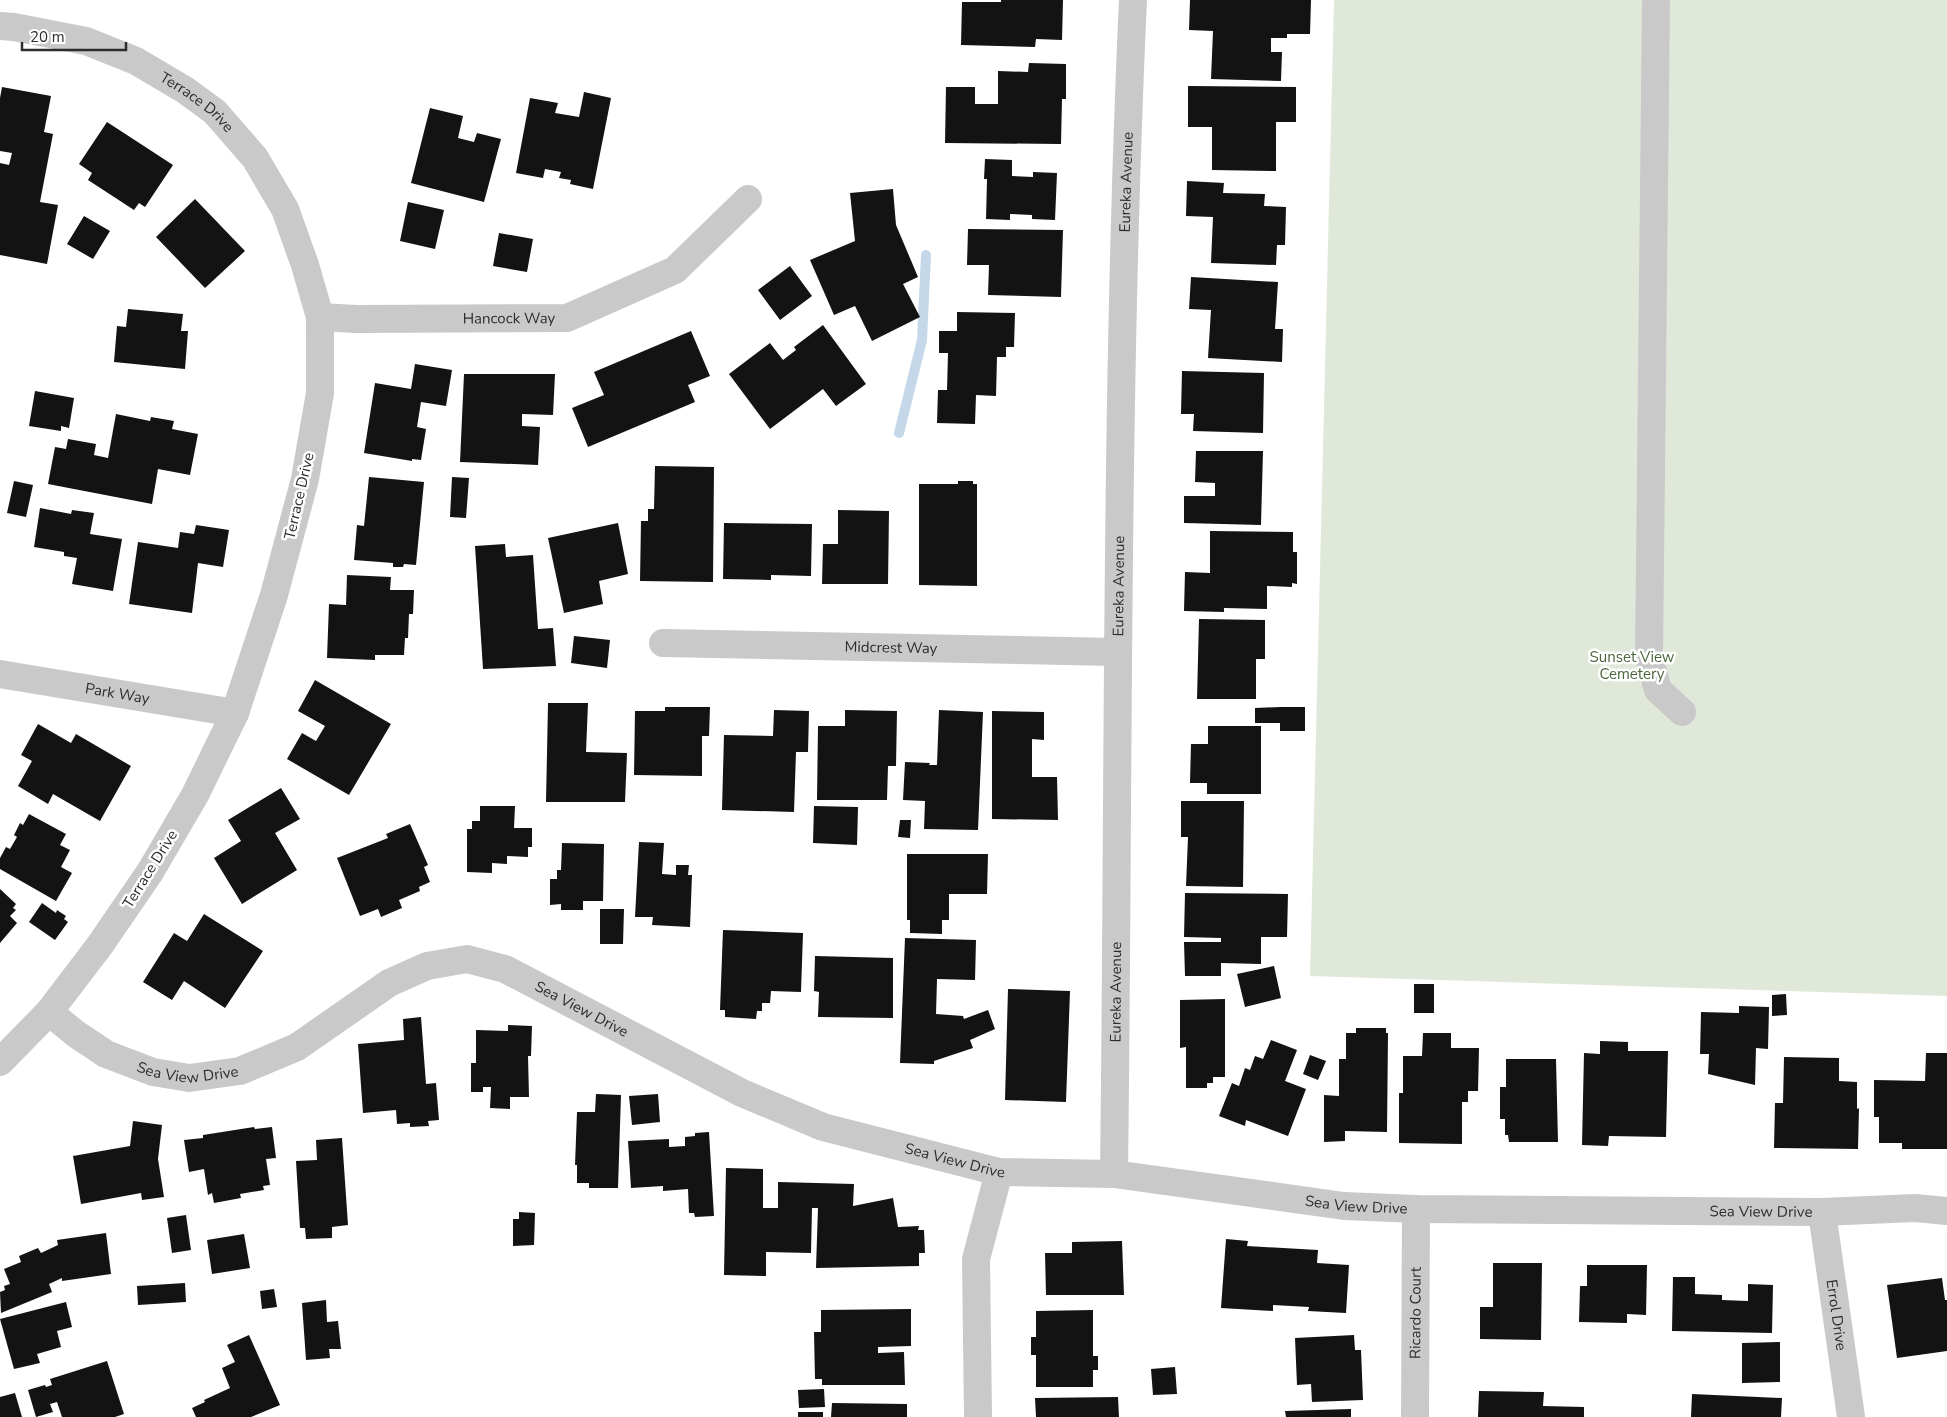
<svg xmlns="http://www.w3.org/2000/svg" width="1947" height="1417" font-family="'Nunito Sans',sans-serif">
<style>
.green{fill:#e0e9d9}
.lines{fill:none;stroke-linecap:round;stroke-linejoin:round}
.stream{stroke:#c5d8e9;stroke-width:10}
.building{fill:#131313}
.minor{stroke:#c9c9c9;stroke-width:28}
.labels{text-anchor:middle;stroke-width:5;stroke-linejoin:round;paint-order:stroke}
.street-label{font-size:15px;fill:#2c2c2c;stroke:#fff}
.park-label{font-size:15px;fill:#4b653b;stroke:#fff}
</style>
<rect width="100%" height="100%" fill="#fff"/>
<path class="green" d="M1334 0H1947V996L1310 976Z"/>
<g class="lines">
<path class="stream" d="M899 433 922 340 926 255"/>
</g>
<path class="building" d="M1001 0H1063L1062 40 1036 39 1035 47 961 45 962 2H1001Z
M1190 0H1311L1310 34H1287V38H1271V52H1282L1281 81 1211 79 1213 31 1189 30Z
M1029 63 1066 64V99H1062L1061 144 945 143 946 87H975V104H998V71L1028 72Z
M1188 86 1296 87V122H1276V171L1212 170V127H1188Z
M2 87 51 96 44 132 53 134 40 202 58 205 47 264 0 255V163L9 165 12 153 0 151V98Z
M584 92 611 98 593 189 570 184 571 180 559 178 561 172 545 169 543 178 516 173 530 98 558 103 555 113 579 117Z
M430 108 463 116 458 138 474 142 477 133 501 139 484 202 411 183Z
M107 122 173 165 145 207 139 203 134 210 88 180 92 173 79 164Z
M985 159 1012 160V176L1033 177V172L1057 173 1055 220 1032 219V215L1010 214V220L986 219 987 179H984Z
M1187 181 1224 183 1223 193 1265 194 1264 206 1286 207 1285 245H1277L1276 265 1211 263 1213 217 1186 216Z
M893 189 896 225 918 277 903 284 920 317 872 341 855 306 834 315 810 260 855 241 850 193Z
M195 199 245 251 205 288 156 237Z
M408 202 444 210 435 249 400 241Z
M84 216 110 231 93 259 67 244Z
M968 229 1063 230 1061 297 988 295 989 265H967Z
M499 233 533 239 527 272 493 266Z
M790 266 812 296 780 320 758 290Z
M1191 277 1278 282 1275 329H1283L1282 362 1208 358 1211 310 1189 309Z
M128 309 183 314 181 331H188L185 369 114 362 117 326 126 327Z
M957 312 1015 313 1014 347H1006V357H997L996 396 976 395 975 424 937 423 938 390H947L948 353H939V331H957Z
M823 325 866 384 836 406 823 389 770 429 729 374 770 343 783 360 796 350 794 347Z
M691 331 710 376 688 385 695 402 588 447 572 408 604 395 594 372Z
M415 364 452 370 446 406 421 402 417 427 426 429 421 460 412 459V461L364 453 375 383 411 389Z
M1182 371 1264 373 1263 433 1193 431 1194 414H1181Z
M464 374H555L553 415 522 414V426L540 427 538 465 460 462Z
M35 391 74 398 69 428 61 426V431L29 426Z
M116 414 150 421 151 417 174 421 172 429 198 434 190 475 158 469 152 504 48 484 55 447 66 449 68 439 96 444 94 455 108 458Z
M1196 451H1263L1261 525 1184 523V496H1215V483L1195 482Z
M655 466 714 467 713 582 640 581 641 521H648V509H654Z
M369 477 424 482 416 565 404 564 403 567H393V563L354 560 357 525 364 526Z
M452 477 469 478 466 518 450 517Z
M14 481 33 485 26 517 7 513Z
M958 481H973V484H977V586L919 585V484H958Z
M40 508 71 514 72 510 94 513 90 534 122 539 113 591 72 584 77 558 64 556V552L34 547Z
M838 510 889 511 888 584H822L823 544H838Z
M618 523 628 574 599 581 603 604 564 613 548 538Z
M724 523 812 524 811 576 771 575V580L723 579Z
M196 525 229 530 223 567 198 563 192 613 129 604 138 542 178 548 180 532 194 534Z
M1210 531 1293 532V552H1297V584L1292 583V587L1267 586V609L1224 608V612L1184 611 1185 572 1210 573Z
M505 544 506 557 533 555 538 629 553 628 556 666 483 669 475 546Z
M347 575 391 577 390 590H414L413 614H409L408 638H405L404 655H375V660L327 658 329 604 346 605Z
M1199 619 1265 620V659H1256V699H1197Z
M574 636 610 640 607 668 571 663Z
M315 680 391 724 349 795 287 759 302 733 316 741 325 726 298 711Z
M548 703H588L586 752 627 753 625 802H546Z
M665 707H710L709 736H702V776L634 775 635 711H665Z
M1280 707H1305V731H1280V723H1255V708Z
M774 710 809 711 808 752H796L794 812 722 810 724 735 773 736Z
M845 710 897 711 896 766H888L887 800H817L818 726H845Z
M939 710 983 712 978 830 924 829 925 801 903 800 905 762 930 763 929 765H937Z
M992 711 1044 712V740L1032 739V777H1057L1058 820 992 819Z
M38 724 71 743 76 734 131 766 100 821 53 794 48 804 18 786 32 761 21 755Z
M1208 726H1261V794H1207V783H1190L1191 744H1208Z
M281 788 300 819 275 833 297 870 242 904 214 858 241 841 228 820Z
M1181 801H1244L1243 887 1186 886 1188 837H1181Z
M480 806H515L514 828H532V847H528V857L507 856V864L492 863V873L467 872V829H472V821H480Z
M814 806 858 807 857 845 813 843Z
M29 814 66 834 60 845 70 850 61 867 72 873 56 901 0 869V858L6 847 10 849 17 837 14 835 20 823 23 825Z
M900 820H911L910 838 898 837Z
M410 824 428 865 424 867 430 882 419 887 420 891 399 900 402 908 381 917 378 909 360 916 337 858 388 838 386 834Z
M639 842 664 843 662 874 676 875V865H689L688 875H692L690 927 652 925 653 917H635Z
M562 843 604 844 603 901H583V910H561V904L550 905V879H557V870H561Z
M907 854H988L987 894H949V920H942V934L910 933V920H907Z
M0 889 16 904 13 908 16 910 10 916 17 923 0 943Z
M1185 893 1288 894 1287 937H1261V964L1221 963V976H1185L1184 942H1221V938L1184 937Z
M42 903 56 913 57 910 66 916 64 919 68 922 55 940 29 922Z
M600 909H624L623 944H600Z
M204 914 263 951 225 1008 184 981 172 1000 143 982 174 933 187 941Z
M723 930 803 933 801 992 771 991 770 1003H762V1011H757L756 1019 725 1017V1010H720Z
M905 938 976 940 975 980 937 979 936 1014 963 1016 964 1019 988 1010 995 1029 970 1040 973 1048 934 1061V1064L900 1063Z
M815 956 893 958V1018L818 1017 819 992 814 991Z
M1274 966 1281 998 1245 1007 1237 974Z
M1414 984H1434V1013H1414Z
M1008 989 1070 991 1066 1102 1005 1100Z
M1786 994 1787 1015 1772 1016V995Z
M1225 999V1077H1213V1083H1207V1088H1186V1047L1180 1048V1000Z
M1739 1006 1769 1007 1768 1049 1756 1048 1755 1085 1708 1074 1709 1054H1700L1701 1012 1739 1013Z
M421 1017 426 1084 436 1083 439 1120 428 1121 429 1126 410 1127V1123L397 1124 396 1110 363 1113 358 1044 404 1040 403 1019Z
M508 1025 532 1026 531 1056H528L529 1097H510V1109L490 1108 491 1087H483V1092H471V1063H476V1030L508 1031Z
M1356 1028H1386V1033H1388L1387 1132 1345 1131V1141L1324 1142V1095L1339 1096V1059H1346V1033H1356Z
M1423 1033H1451V1048H1479L1478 1091H1468V1102H1462V1144L1399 1143V1093H1403V1056H1422Z
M1271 1040 1297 1050 1285 1081 1306 1089 1288 1136 1246 1120 1245 1126 1219 1116 1232 1083 1239 1086 1245 1068 1250 1070 1255 1056 1263 1059Z
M1600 1041 1628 1042V1051H1668L1666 1137 1609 1136 1608 1146 1582 1145 1584 1053 1600 1054Z
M1926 1053H1947V1149H1902V1143H1879V1117H1874V1080L1925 1081Z
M1310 1055 1326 1061 1318 1080 1303 1074Z
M1784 1057 1839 1058V1081L1857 1082V1109L1859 1108 1858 1149 1774 1148 1775 1103H1783Z
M1506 1059H1556L1558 1142H1509L1508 1135H1505V1119H1500V1087H1506Z
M596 1094 621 1095 618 1188H589V1183H577V1165H575L577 1112H595Z
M658 1094 660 1122 632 1125 629 1096Z
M133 1121 162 1125 158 1159 164 1197 142 1200 141 1193 81 1204 73 1156 130 1146Z
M254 1127 255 1129 272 1127 276 1158 266 1159 270 1185 263 1186 264 1190 240 1194 241 1198 214 1203 212 1193 208 1195 204 1169 189 1172 184 1140 203 1138V1135Z
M709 1132 714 1216 695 1217 694 1213H689L688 1189 663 1191V1186L631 1188 628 1141 669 1139V1147L685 1146V1137L695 1136V1133Z
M342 1138 348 1225 332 1227V1238L306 1239 305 1228H300L296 1161 317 1160 316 1140Z
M726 1168 763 1169V1208H778V1182L854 1184 853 1206 893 1198 898 1227 919 1226 918 1230H924L925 1253H919V1266L816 1268 818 1208H812L811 1253 766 1252V1276L724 1275Z
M519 1212 535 1213 534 1245 513 1246V1219H519Z
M186 1215 191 1250 172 1253 167 1218Z
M106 1233 111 1274 62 1281V1278L49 1284 52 1292 1 1313 0 1292 5 1290 4 1286 10 1284 4 1269 21 1262 19 1256 38 1248 41 1253 58 1245 57 1240Z
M244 1234 250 1268 212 1274 207 1240Z
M1226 1239 1248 1241 1247 1246 1318 1250 1317 1263 1349 1265 1346 1313 1308 1311 1309 1307 1273 1305V1311L1221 1308Z
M1122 1241 1124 1295H1046L1045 1253H1072V1242Z
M1493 1263H1542L1541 1340 1480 1339V1307H1493Z
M1587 1265H1647L1646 1315 1627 1314V1323L1579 1322 1580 1286H1587Z
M1673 1277H1695V1294L1722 1295V1300L1748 1301V1284L1773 1285 1772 1333 1672 1331Z
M1942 1278 1945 1300H1947V1351L1897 1358 1887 1285Z
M185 1283 186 1302 138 1305 137 1286Z
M274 1289 277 1307 262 1309 260 1291Z
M326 1300 327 1322 338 1321 341 1349H329L330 1358 306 1360 302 1303Z
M66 1302 72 1327 57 1331 61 1347 37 1354 40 1363 14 1369 0 1319Z
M911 1309V1346L878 1347V1353L904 1352 905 1385H822V1379H815L814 1332H821V1310Z
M1093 1310V1356H1098V1370H1093V1387H1036V1355H1031V1337H1036V1311Z
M249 1335 280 1405 251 1417H196L192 1408 205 1402 204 1400 230 1388 222 1368 235 1362 227 1345Z
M1354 1335 1355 1350H1361L1363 1400 1312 1402 1311 1384 1297 1385 1295 1338Z
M1780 1342V1382L1742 1383V1343Z
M107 1361 124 1414 115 1417H62L57 1402 50 1404 53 1412 36 1417 28 1390 45 1385 46 1387 52 1385 50 1379Z
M1175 1367 1177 1394 1153 1395 1151 1369Z
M824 1389 825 1407 799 1408 798 1390Z
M1479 1391 1544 1392 1543 1406 1584 1407V1417H1478Z
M15 1393 22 1417H0V1397Z
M1692 1394 1782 1398 1781 1417H1691Z
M1118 1397 1119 1417H1036L1035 1398Z
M832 1403 907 1404V1417H831Z
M1351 1409V1417H1286L1285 1411Z
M798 1412H823V1417H798Z"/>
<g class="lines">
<g class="minor">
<path d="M1656 0 1649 657 1658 690 1682 712"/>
<path id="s1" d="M0 26 14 27 86 41 136 61 185 90 215 112 255 158 285 209 305 265 320 317V393L305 479 274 595 235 713 195 795 150 872 100 945 49 1012 0 1062"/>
<path id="s2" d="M320 317 356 319 567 318 675 270 748 199"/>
<path id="s3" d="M663 643 1117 652"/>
<path id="s4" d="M0 674 235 713"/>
<path id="s5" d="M49 1012 76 1034 106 1054 153 1072 189 1078 240 1071 297 1047 389 983 427 966 467 959 505 969 742 1093 823 1127 999 1172 1114 1174 1344 1206 1416 1209 1822 1212 1915 1208 1947 1211"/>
<path id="s6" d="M1114 1174C1119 783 1115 391 1133 0"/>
<path id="s7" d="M1822 1212 1851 1417"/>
<path d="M978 1417 976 1259 999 1172"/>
<path id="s8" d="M1415 1417 1416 1209"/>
</g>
</g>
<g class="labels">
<g class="street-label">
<text dy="5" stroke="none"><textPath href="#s1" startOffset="215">Terrace Drive</textPath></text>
<text dy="5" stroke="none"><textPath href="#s6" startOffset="992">Eureka Avenue</textPath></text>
<text dy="5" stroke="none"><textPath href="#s2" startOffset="189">Hancock Way</textPath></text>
<text transform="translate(299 496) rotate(-77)" y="5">Terrace Drive</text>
<text dy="5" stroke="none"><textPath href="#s6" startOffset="588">Eureka Avenue</textPath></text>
<text dy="5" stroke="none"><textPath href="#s3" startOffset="228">Midcrest Way</textPath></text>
<text dy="5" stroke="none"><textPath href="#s4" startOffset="119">Park Way</textPath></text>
<text transform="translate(150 869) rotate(-58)" y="5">Terrace Drive</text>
<text dy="5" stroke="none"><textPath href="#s6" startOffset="182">Eureka Avenue</textPath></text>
<text dy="5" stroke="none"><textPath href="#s5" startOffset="591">Sea View Drive</textPath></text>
<text dy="5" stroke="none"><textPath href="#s5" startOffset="156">Sea View Drive</textPath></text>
<text dy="5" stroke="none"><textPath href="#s5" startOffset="996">Sea View Drive</textPath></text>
<text dy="5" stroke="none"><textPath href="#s5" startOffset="1401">Sea View Drive</textPath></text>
<text dy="5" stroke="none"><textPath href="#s5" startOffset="1806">Sea View Drive</textPath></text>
<text dy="5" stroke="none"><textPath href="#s8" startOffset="104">Ricardo Court</textPath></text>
<text dy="5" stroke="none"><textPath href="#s7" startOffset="104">Errol Drive</textPath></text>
</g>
<g class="park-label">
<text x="1632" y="662">Sunset View<tspan x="1632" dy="17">Cemetery</tspan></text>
</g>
</g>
<path d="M22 42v8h104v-8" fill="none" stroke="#2c2c2c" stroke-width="2.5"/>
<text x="30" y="42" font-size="15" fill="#2c2c2c" stroke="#ffffff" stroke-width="4" paint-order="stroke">20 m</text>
</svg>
